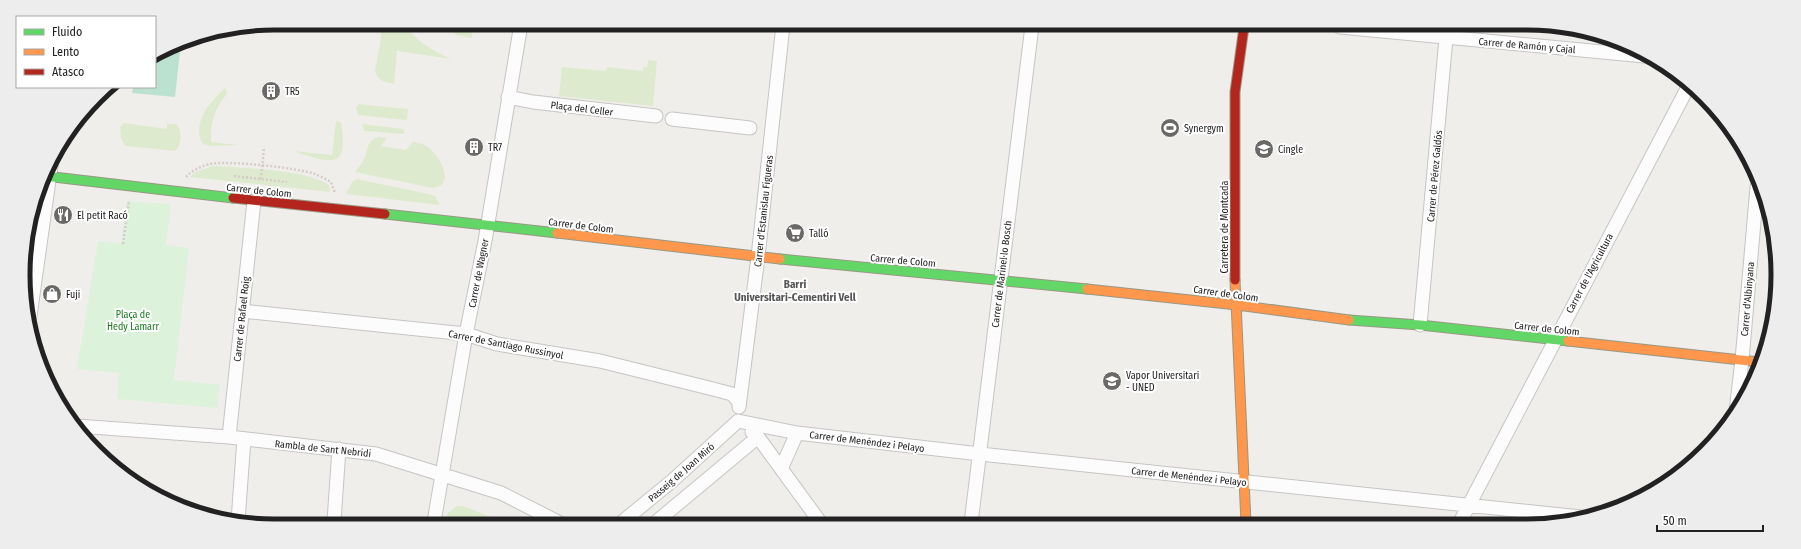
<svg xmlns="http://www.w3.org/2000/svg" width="1801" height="549" font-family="'Fira Sans Condensed',sans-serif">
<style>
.grass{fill:#deeacd}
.park{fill:#dcf2db}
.pitch{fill:#bbe2d0}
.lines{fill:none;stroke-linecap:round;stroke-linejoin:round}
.street-casing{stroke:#c6c5c3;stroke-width:15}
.fast-casing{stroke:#989884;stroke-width:11}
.slow-casing{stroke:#989884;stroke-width:11}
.jam-casing{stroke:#989884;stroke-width:11}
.path{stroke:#d7cbca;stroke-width:2.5;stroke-dasharray:2 2;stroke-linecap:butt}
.street{stroke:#fdfcfc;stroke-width:13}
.fast{stroke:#63d668;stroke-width:9}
.slow{stroke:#ff974d;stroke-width:9}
.jam{stroke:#b3261e;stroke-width:9}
.labels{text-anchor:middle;stroke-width:4;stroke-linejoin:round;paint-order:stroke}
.street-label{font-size:10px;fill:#222;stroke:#fff}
.poi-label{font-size:10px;fill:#222;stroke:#fff;text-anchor:start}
.park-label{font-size:10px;fill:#167a1a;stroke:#fff}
.neighbourhood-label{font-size:11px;font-weight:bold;fill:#555;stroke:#fff}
.rim{fill:none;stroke:#222;stroke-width:5}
</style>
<rect width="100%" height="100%" fill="#f0eeeb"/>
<path class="grass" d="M380 23H404C415 41 433 51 451 59L397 51 394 84 382 81 377 76 375 70 381 39Z
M437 24H473L472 38 457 35Z
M648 60 657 61 653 106 559 96 562 67 606 71 607 67 643 71V67H647Z
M225 88 227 94C215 108 210 123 211 142L238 145 210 146 202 143C192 122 210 102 225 88Z
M359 104 408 109 407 120 358 115 356 108Z
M336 121 341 122C350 173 328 162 293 151L332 155Z
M124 123 167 129V124H176C183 132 182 145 175 151L126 146C120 141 121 135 120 127Z
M362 124 404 129V134L364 131Z
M378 137 387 138 381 146 406 150 413 142C418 143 424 144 428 147 439 155 457 185 433 188L355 172C357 168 361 165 363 161 369 151 365 141 378 137Z
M213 166C243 168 305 169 329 185L330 192 190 177 195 172Z
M356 179 429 194 435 196 440 205 346 194 352 182Z
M457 506H463L503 522H446L448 513Z"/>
<path class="park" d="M127 201 171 204 166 245 189 248 174 380 220 385 217 408 117 399 119 373 77 369 98 241 121 243Z"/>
<path class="pitch" d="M178 42H181L175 97 132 93 133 87H155V57Z"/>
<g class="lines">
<defs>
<path id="street" d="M1340 27 1644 56
M508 97 533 102 656 116
M672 119 750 128
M242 311 466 334 497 344 600 361 709 388 732 394 739 402
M30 316 52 159
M1420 325 1447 27
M739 407 758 257 783 25
M1736 411 1742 360 1757 187
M738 421 797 433 980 454 1581 517
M77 426 229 437 376 454 501 493 558 522
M752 432 758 437 820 522
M229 437 254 201
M781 469 797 433
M238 521 244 439
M334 521 339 449
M434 522 466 334 485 241 521 24
M622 522 672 481 738 421
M656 522 758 437
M971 523 1032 26
M1459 524 1688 87"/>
<path id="fast" d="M45 176 233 198
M385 214 557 233
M780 259 1087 289
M1349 320 1420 325 1568 341"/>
<path id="slow" d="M557 233 780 259
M1235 280 1246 523
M1087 289 1237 305 1349 320
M1568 341 1759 362"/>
<path id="jam" d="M233 198 385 214
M1235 280V92L1244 27"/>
</defs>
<use href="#street" class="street-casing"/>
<use href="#fast" class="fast-casing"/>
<use href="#slow" class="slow-casing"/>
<use href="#jam" class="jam-casing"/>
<path class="path" d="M234 176 287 182
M186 177C192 170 202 166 210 164 227 160 298 168 315 174 320 176 326 179 331 182L335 193
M261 179 264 148
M123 244 129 201
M34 345 37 326
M65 413 73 414"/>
<use href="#street" class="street"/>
<use href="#fast" class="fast"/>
<use href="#slow" class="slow"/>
<use href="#jam" class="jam"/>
</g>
<defs>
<symbol id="building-disc" viewBox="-11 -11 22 22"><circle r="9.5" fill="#6a6968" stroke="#fff"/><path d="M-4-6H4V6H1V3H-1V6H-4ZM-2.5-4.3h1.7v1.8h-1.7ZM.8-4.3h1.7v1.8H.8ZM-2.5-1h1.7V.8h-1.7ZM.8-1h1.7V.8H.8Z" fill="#fff"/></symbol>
<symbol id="stadium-disc" viewBox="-11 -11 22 22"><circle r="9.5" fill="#6a6968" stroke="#fff"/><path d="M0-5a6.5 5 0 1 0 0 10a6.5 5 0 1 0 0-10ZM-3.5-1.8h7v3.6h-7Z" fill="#fff"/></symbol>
<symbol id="school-disc" viewBox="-11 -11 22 22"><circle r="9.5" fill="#6a6968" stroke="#fff"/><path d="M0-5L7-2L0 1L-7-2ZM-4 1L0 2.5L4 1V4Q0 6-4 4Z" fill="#fff"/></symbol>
<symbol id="restaurant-disc" viewBox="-11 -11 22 22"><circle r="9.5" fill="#6a6968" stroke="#fff"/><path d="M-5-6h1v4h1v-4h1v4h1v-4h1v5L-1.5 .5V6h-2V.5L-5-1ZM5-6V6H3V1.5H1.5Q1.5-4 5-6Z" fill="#fff"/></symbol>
<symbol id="supermarket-disc" viewBox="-11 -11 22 22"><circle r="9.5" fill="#6a6968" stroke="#fff"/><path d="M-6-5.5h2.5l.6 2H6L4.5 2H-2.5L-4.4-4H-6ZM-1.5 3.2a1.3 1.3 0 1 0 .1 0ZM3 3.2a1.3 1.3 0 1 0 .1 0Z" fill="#fff"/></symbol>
<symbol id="shop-disc" viewBox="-11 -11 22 22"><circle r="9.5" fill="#6a6968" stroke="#fff"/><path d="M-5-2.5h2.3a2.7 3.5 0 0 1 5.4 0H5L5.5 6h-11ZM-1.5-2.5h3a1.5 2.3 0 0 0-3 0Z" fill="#fff"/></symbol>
<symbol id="university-disc" viewBox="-11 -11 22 22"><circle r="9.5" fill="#6a6968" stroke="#fff"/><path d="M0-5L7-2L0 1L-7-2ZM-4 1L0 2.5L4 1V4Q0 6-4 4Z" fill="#fff"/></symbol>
</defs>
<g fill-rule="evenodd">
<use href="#building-disc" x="260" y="80" width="22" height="22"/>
<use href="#stadium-disc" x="1159" y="117" width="22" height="22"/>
<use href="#building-disc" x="463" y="136" width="22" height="22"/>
<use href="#school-disc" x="1253" y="138" width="22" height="22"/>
<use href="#restaurant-disc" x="52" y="204" width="22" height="22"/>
<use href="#supermarket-disc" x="784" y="222" width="22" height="22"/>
<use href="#shop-disc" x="41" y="283" width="22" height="22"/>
<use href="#university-disc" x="1101" y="370" width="22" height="22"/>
</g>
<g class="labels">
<g class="street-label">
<text transform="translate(1527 45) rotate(5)" y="4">Carrer de Ramón y Cajal</text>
<text transform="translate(582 108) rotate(7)" y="4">Plaça del Celler</text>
<text transform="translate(1434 176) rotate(-85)" y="4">Carrer de Pérez Galdós</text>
<text transform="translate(259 190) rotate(6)" y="4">Carrer de Colom</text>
<text transform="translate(763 211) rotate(-84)" y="4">Carrer d'Estanislau Figueras</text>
<text transform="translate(581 225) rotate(7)" y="4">Carrer de Colom</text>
<text transform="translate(1224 227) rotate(-90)" y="4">Carretera de Montcada</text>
<text transform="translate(903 260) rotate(5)" y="4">Carrer de Colom</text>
<text transform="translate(478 273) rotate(-79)" y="4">Carrer de Wagner</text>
<text transform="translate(1589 273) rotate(-62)" y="4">Carrer de l'Agricultura</text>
<text transform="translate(1001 274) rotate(-83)" y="4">Carrer de Marinel·lo Bosch</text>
<text transform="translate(1226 293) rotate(8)" y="4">Carrer de Colom</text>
<text transform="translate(1747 299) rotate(-85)" y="4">Carrer d'Albinyana</text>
<text transform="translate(241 319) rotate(-84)" y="4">Carrer de Rafael Roig</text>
<text transform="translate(1547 328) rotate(6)" y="4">Carrer de Colom</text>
<text transform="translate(506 344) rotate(11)" y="4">Carrer de Santiago Russinyol</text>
<text transform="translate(867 441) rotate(7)" y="4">Carrer de Menéndez i Pelayo</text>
<text transform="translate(323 448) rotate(6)" y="4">Rambla de Sant Nebridi</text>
<text transform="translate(681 472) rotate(-41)" y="4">Passeig de Joan Miró</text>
<text transform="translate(1189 476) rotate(6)" y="4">Carrer de Menéndez i Pelayo</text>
</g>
<g class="poi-label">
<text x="285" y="95">TR5</text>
<text x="1184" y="132">Synergym</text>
<text x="488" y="151">TR7</text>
<text x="1278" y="153">Cingle</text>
<text x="77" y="219">El petit Racó</text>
<text x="809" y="237">Talló</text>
<text x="66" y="298">Fuji</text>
<text x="1126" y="379">Vapor Universitari<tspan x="1126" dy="12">- UNED</tspan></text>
</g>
<g class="park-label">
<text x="133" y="318">Plaça de<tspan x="133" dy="12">Hedy Lamarr</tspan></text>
</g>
<g class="neighbourhood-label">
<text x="795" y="288">Barri<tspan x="795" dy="13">Universitari-Cementiri Vell</tspan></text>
</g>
</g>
<path d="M0 0H1801V549H0ZM274 30H1527A244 244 0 0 1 1771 274V275A244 244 0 0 1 1527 519H274A244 244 0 0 1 30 275V274A244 244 0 0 1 274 30Z" fill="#ededed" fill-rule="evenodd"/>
<path class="rim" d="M274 30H1527A244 244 0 0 1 1771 274V275A244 244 0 0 1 1527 519H274A244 244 0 0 1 30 275V274A244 244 0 0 1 274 30Z"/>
<rect x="16" y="16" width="140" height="72" fill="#ffffff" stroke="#a7a7a7"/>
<rect x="24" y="29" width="20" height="6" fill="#63d668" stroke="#a7a7a7"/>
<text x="52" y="36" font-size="12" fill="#222222">Fluido</text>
<rect x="24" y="49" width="20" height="6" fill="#ff974d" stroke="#a7a7a7"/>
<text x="52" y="56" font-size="12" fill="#222222">Lento</text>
<rect x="24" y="69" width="20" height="6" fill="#b3261e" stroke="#a7a7a7"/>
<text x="52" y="76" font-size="12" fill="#222222">Atasco</text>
<path d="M1657 525v6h106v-6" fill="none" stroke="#222222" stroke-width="2"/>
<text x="1663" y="525" font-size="12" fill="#222222" stroke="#ffffff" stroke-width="3" paint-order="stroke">50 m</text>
</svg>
